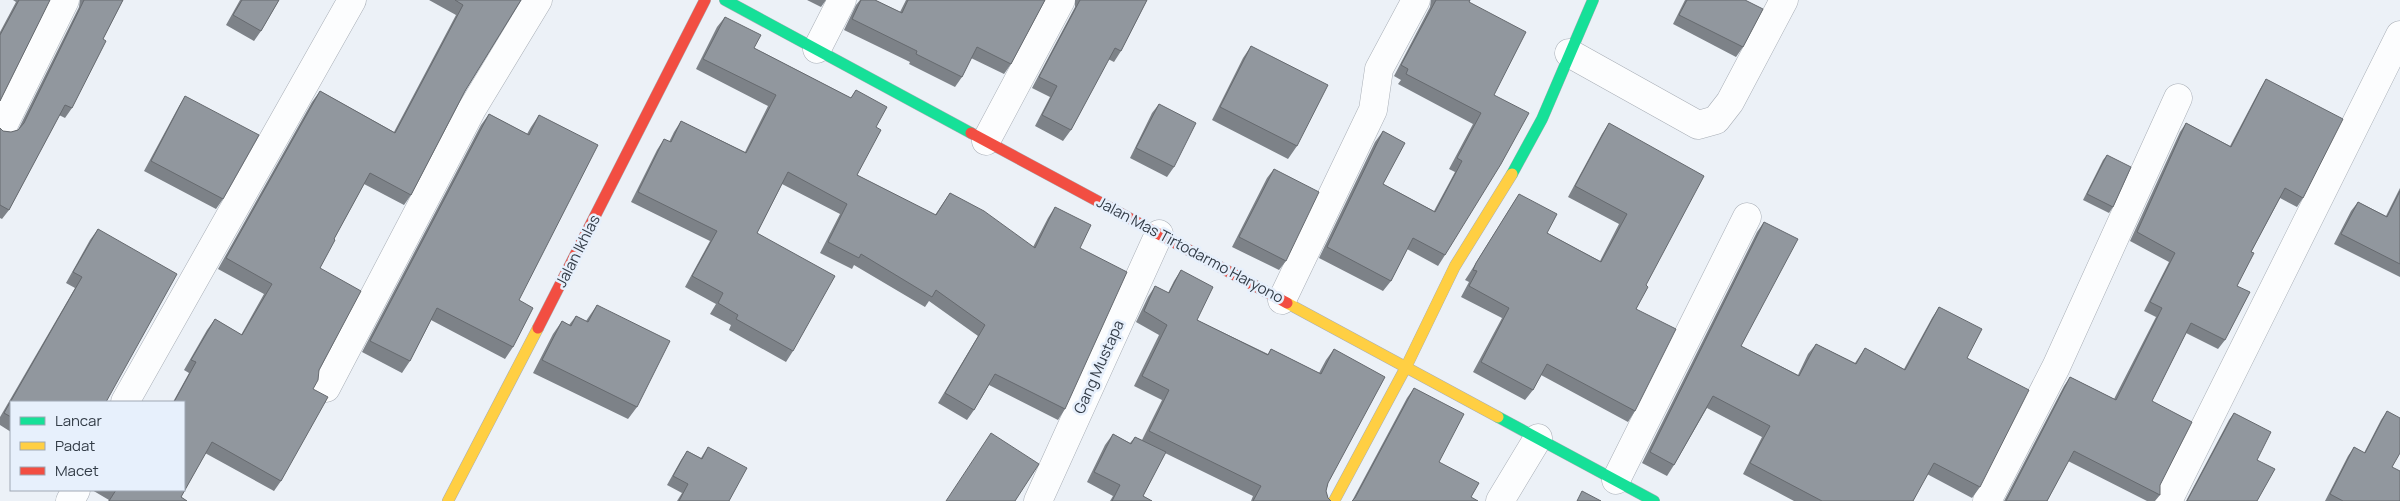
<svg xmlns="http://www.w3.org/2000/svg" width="2400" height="501" font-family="Manrope,sans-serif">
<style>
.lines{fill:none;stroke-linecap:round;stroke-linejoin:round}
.street-casing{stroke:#a8aeb6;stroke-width:29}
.fast-casing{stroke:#a8aeb6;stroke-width:12}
.slow-casing{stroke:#a8aeb6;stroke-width:12}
.jam-casing{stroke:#a8aeb6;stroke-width:12}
.street{stroke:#fcfdfe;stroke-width:28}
.fast{stroke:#16e098;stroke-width:11}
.slow{stroke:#ffcf43;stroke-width:11}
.jam{stroke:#f24e42;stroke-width:11}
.wall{fill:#7d8288}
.building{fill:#91979e;stroke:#666a6f}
.labels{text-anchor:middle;stroke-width:5;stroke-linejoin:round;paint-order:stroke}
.street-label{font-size:15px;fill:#333c47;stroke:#e7f0fc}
</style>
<rect width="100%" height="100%" fill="#ecf1f7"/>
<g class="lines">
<defs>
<path id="street" d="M817 49 842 0
M1569 53 1698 125 1716 120 1730 102 1784 0
M3 126 65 0
M986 141 1061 0
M1282 300 1373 110 1379 69 1416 0
M326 388 472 109 538 0
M125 402 352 0
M1616 480 1747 217
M70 501 76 490
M1038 501 1159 234
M1500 501 1538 438
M1987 501 2056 367 2178 98
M2168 501 2400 35"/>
<path id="fast" d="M725 0 971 133
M1512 174 1542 119 1593 0
M1498 417 1654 501"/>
<path id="slow" d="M1287 303 1498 417
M448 501 538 328
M1334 501 1406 367 1455 266 1512 174"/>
<path id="jam" d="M971 133 1287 303
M538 328 705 0"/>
</defs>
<use href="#street" class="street-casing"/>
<use href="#fast" class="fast-casing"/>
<use href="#slow" class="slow-casing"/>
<use href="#jam" class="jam-casing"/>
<use href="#street" class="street"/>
<use href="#fast" class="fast"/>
<use href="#slow" class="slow"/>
<use href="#jam" class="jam"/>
</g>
<path class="wall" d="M13 0H50L0 101V32L16 2Z
M80 0H123L103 39 72 108 65 118 59 115 9 210 2 219 0 218V128L3 131 11 132 18 130 19 128 79 7Z
M240 0H279L261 31 254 41 226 25Z
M429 0H521L465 91 411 195 404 205 364 184 334 239 320 268 319 370 281 481 274 491 205 453 181 497 187 501H108L109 500 92 490H184V402H173L189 373 184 370 207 330 215 319 241 335 264 294 218 269 312 102 320 91 394 132 456 15Z
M807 0H826L821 7Z
M860 0H875L900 12 906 0H1045L1011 64 1004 74 971 58 962 77 955 87 909 64 910 62 844 30 856 5Z
M1075 0H1147L1121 51 1114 62 1108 59 1071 130 1063 141 1035 126 1050 97 1032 88 1075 7Z
M1431 0H1470L1469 2 1494 95 1445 255 1438 266 1407 249 1391 281 1383 291 1319 258 1375 142 1383 131V184L1434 211 1455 172 1449 169 1473 124 1398 84 1401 80 1394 76 1430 7Z
M1685 0H1745L1743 47 1736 57 1673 24Z
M725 17 754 48 851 98 856 90 876 127 857 175 935 215 950 193 1033 247 1048 218 1055 207 1080 248 1065 409 1058 420 989 385 974 410 967 420 938 403 978 336 929 301 925 307 854 265 852 269 820 253 840 214 782 184 757 233 793 351 786 362 729 330 731 325 710 314 716 304 685 287 710 241 631 202 657 150 664 139 669 142 674 132 681 121 745 152 768 106 696 69 717 27Z
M1251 46 1297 146 1288 159 1212 120 1243 58Z
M2266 79 2303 198 2297 207 2280 198 2251 252 2237 286 2225 340 2218 349 2186 333 2152 401 2160 485V495L2155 501H2147L2068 461 2047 501H2004L2064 386 2070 377 2114 399 2156 317 2144 311 2169 262 2130 241 2180 132 2186 123 2230 146 2260 89Z
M185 96 223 199 216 209 144 171 179 106Z
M1159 104 1174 167 1167 177 1130 158 1152 113Z
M489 114 527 134 531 127 539 115 513 347 505 359 431 320 410 361 402 373 362 352 481 125Z
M1609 123 1646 285 1636 309 1635 411 1628 422 1541 375 1533 390 1525 400 1473 372 1502 318 1461 297 1469 282 1465 280 1469 274 1519 194 1547 233 1600 261 1619 224 1568 197 1602 134Z
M2107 155 2113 207 2109 213 2083 200 2103 160Z
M1274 169 1286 261 1279 270 1232 247 1267 178Z
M2400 188V277L2334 244 2351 211 2358 202 2386 216Z
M1764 222 1741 346 1798 375 1808 354 1816 344 1855 363 1865 348 1904 369 1932 318 1939 307 1967 358 1980 487 1972 498 1927 474 1913 501H1794L1743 474 1762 437 1707 408 1674 465 1667 476 1642 463 1757 232Z
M98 229 106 402H11V432L0 425V417L75 288 66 283 90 240Z
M1181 270 1197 320 1268 354 1271 349 1319 373 1326 360 1334 349 1328 483 1326 491 1328 498 1331 501H1251L1253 496 1165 453 1143 496 1152 501H1110L1113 496 1087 482 1105 445 1113 434 1130 443 1135 437 1142 440 1162 400 1134 386 1159 335 1136 322 1148 297 1155 286 1168 293 1174 281Z
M597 305 637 407 628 419 533 373 553 334 562 321 569 325 576 316 586 321Z
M1414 388 1439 462 1471 497 1352 501 1407 398Z
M2387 411 2392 467 2400 501H2325L2348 456 2354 447 2364 453 2381 420Z
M2234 413 2257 460V501H2186L2229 420Z
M708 447 729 501H677L682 493 667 485 681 460 687 451 701 458Z"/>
<path class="building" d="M19 0H50L0 101V35Z
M84 0H123L103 39 106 41 72 108 65 105 9 210 0 205V128L3 131 11 132 18 130 24 123Z
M242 0H279L261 31 233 15Z
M455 0H521L465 91 411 195 370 173 334 239 335 240 320 268 361 291 319 370 318 380 313 389 328 397 281 481 212 442 181 497 187 501H109L116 490H184V402H174L196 362 191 360 215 319 242 335 272 284 226 258 320 91 395 133 463 5Z
M861 0H875L902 13 908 0H1045L1011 64 977 47 962 77 916 54 917 51 852 19Z
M1080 0H1147L1121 51 1115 48 1071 130 1042 115 1057 86 1039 77Z
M1436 0H1470L1469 2 1526 32 1494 95 1529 113 1501 164 1445 255 1413 238 1391 281 1327 247 1383 131 1405 143 1383 184 1435 212 1462 161 1457 158 1481 113 1406 74 1408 69 1401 65Z
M1687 0H1745L1763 9 1743 47 1679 15Z
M725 17 761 35 754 48 851 98 856 90 887 107 876 127 881 130 857 175 936 215 950 193 984 211 1035 248 1055 207 1091 225 1080 248 1127 272 1065 409 995 374 974 410 945 393 985 325 936 290 932 297 861 254 859 258 828 242 847 204 788 172 757 233 835 276 793 351 736 319 738 315 718 303 723 293 692 276 717 231 638 192 664 139 671 142 681 121 746 153 776 95 703 59Z
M1251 46 1328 85 1297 146 1220 107Z
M2266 79 2343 119 2303 198 2285 188 2251 252 2254 253 2237 286 2250 292 2225 340 2191 323 2152 401 2192 422 2160 485V495L2074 451 2047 501H2006L2070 377 2116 400 2162 308 2150 302 2175 253 2137 232 2186 123 2231 147Z
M185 96 259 135 223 199 151 161Z
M1159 104 1196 123 1174 167 1136 148Z
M489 114 529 135 539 115 598 145 519 300 533 308 513 347 437 308 410 361 370 341Z
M1609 123 1704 176 1646 285 1648 287 1636 309 1676 329 1635 411 1547 364 1533 390 1481 362 1509 308 1469 286 1477 271 1473 270 1476 263 1519 194 1557 214 1547 233 1601 262 1627 214 1575 186Z
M2107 155 2131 167 2113 207 2087 194Z
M1274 169 1319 192 1286 261 1239 237Z
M2400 191V264L2341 234 2358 202 2387 217Z
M1764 222 1798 239 1741 346 1799 376 1816 344 1856 364 1865 348 1905 370 1939 307 1982 329 1967 358 2029 390 1980 487 1934 463 1913 501H1822L1750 463 1770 426 1713 396 1674 465 1650 452Z
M98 229 177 274 106 402H11V417L4 413 82 277 73 272Z
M1181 270 1213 287 1197 320 1268 355 1271 349 1321 374 1334 349 1385 377 1328 483 1326 491 1328 498 1331 501H1253L1261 486 1149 431 1169 390 1142 376 1167 325 1144 311 1155 286 1169 293Z
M597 305 670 341 637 407 542 360 562 321 571 326 576 316 588 322Z
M1414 388 1464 414 1439 462 1479 483 1471 497 1478 501H1352L1355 498Z
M2387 411 2400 418V453L2392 467 2400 471V501H2343L2330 494 2354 447 2365 453Z
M2234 413 2271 432 2257 460 2275 469 2257 501H2187Z
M991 433 1039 464 1015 501H946Z
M1113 434 1131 444 1135 437 1166 452 1143 496 1152 501H1112L1120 485 1094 472Z
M708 447 747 468 729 501H679L688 484 673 476 687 451 702 459Z
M1582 491 1601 501H1577Z"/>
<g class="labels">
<g class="street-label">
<text transform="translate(1190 250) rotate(28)" y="5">Jalan Mas Tirtodarmo Haryono</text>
<text transform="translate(578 251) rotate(-63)" y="5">Jalan Ikhlas</text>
<text transform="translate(1099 367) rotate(-66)" y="5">Gang Mustapa</text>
</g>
</g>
<rect x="10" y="401" width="175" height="90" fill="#e7f0fc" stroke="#9fa8b4"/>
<rect x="20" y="417" width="25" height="8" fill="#16e098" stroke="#9fa8b4"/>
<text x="55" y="426" font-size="15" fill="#333c47">Lancar</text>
<rect x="20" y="442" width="25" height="8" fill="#ffcf43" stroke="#9fa8b4"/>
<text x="55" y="451" font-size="15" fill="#333c47">Padat</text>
<rect x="20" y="467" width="25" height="8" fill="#f24e42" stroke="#9fa8b4"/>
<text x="55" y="476" font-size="15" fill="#333c47">Macet</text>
</svg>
